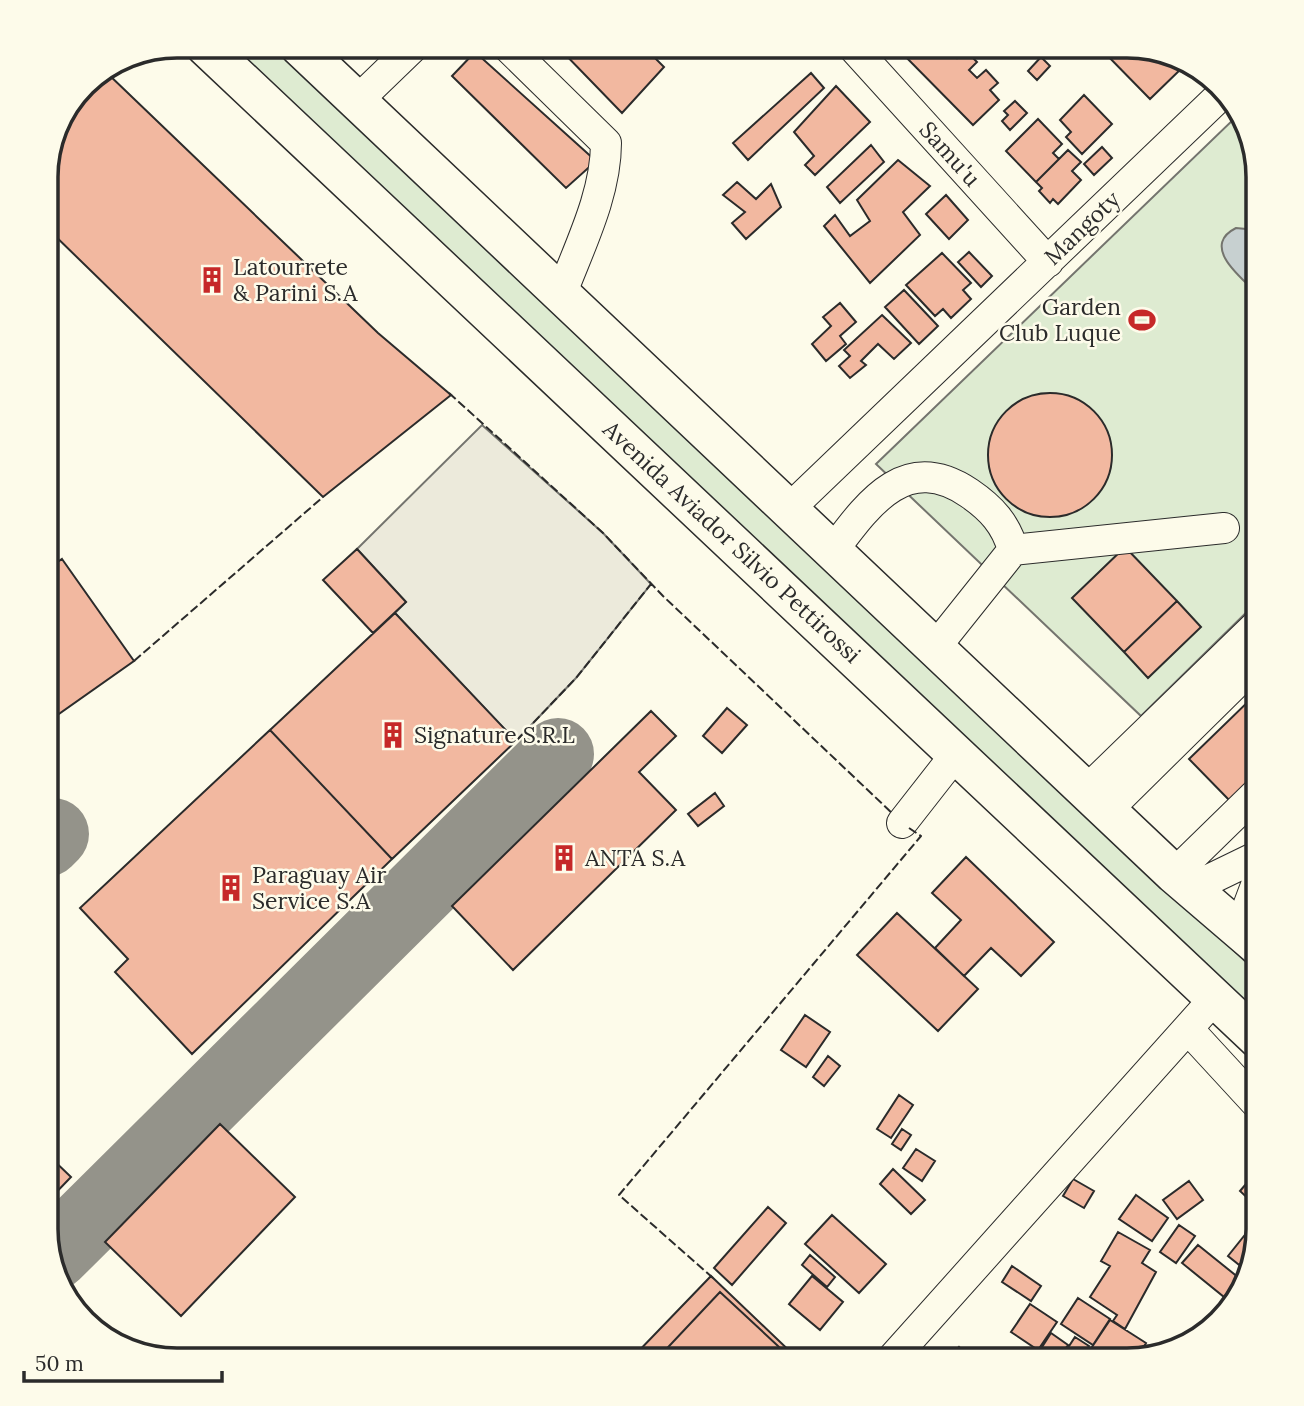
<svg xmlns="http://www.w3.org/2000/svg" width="1304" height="1406" font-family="Lora,serif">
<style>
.green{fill:#deebd1;stroke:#74746e;stroke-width:2}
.parking{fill:#eceadb;stroke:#74746e;stroke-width:2}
.water{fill:#c7d0d0;stroke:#74746e;stroke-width:2}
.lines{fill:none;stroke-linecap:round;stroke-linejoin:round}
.taxiway{stroke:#94938a;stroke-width:72}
.building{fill:#f2b8a0;stroke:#2b2b2b;stroke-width:2}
.minor-casing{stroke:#2b2b2b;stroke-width:32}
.highway-casing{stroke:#2b2b2b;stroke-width:41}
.minor{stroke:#fdfbea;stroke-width:30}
.highway{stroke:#fdfbea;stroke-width:38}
.fence{stroke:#2b2b2b;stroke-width:2;stroke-dasharray:9 3.5;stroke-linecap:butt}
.labels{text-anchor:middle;stroke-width:5;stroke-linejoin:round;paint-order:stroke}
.street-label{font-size:23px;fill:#2b2b2b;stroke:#fdfbea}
.poi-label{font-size:23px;fill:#2b2b2b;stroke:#fdfbea;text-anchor:start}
.rim{fill:none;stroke:#2b2b2b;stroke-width:3.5}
</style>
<rect width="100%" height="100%" fill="#fdfbea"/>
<path class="green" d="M230 46H276L1246 962 1258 974V1018Z
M1238 115 1258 176V601L1141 716 876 464Z"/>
<path class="parking" d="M482 425 603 533 651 584 576 678 516 741 395 613 406 602 357 549Z"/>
<path class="water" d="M1236 228 1246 229 1258 238V294C1241 278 1200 246 1236 228Z"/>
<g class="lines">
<path class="taxiway" d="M46 841 53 834
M54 1254 558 754"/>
</g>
<path class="building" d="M557 46H643L664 67 622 113Z
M895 46H953L949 50 957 58 965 50 977 62 969 70 977 78 986 70 998 83 990 90 999 100 973 125Z
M1098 46H1136L1171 55 1183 67 1150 99Z
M475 52 596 161 566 188 452 76Z
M1041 57 1050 66 1037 80 1028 71Z
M106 72 378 333 451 395 323 497 46 227V168L59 119 90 78Z
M811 73 824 88 748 160 733 143Z
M836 86 870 122 815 175 805 165 814 156 794 132Z
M1084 95 1112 124 1082 154 1066 137 1071 132 1060 120Z
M1015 101 1027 113 1010 130 1002 121 1008 115 1004 111Z
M1038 119 1062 144 1053 153 1059 159 1036 182 1006 151Z
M871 145 884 162 840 203 827 187Z
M1102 147 1112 158 1094 175 1084 164Z
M1068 150 1081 162 1072 171 1081 180 1058 204 1053 199 1050 203 1039 191 1042 188 1036 182Z
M898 160 930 186 903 212 920 235 870 283 824 226 835 215 850 236 870 221 857 200Z
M737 182 756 199 771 184 781 207 746 239 732 223 745 212 723 195Z
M946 195 968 220 949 239 926 214Z
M969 252 992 276 981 287 958 262Z
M942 253 971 283 963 290 971 299 951 318 943 309 935 316 906 285Z
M904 290 938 326 919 344 885 307Z
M840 303 856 322 840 336 846 344 826 361 812 344 831 326 823 317Z
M882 315 911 343 894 359 878 344 861 361 866 365 850 378 839 366 850 356 844 350Z
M988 455a62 62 0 1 1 124 0a62 62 0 1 1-124 0Z
M1125 547 1177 601 1124 652 1072 598Z
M357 549 406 602 373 633 323 580Z
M62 559 134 661 46 723V570Z
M1177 601 1201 627 1148 678 1124 652Z
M395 613 516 741 392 859 270 730Z
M1258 692V779L1233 804 1189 759Z
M727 708 747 725 722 753 703 736Z
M651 711 676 736 639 772 676 810 513 970 452 906Z
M270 730 392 859 192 1054 115 972 128 959 80 908Z
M715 793 724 806 698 826 688 814Z
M966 857 1054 942 1021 976 991 948 964 976 935 948 961 920 932 893Z
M897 913 978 989 938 1031 857 955Z
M805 1015 830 1032 806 1067 781 1050Z
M828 1056 840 1066 824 1086 813 1077Z
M899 1095 913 1105 891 1138 877 1129Z
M220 1124 295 1197 181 1316 105 1242Z
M902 1129 911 1135 901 1150 892 1144Z
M916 1149 935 1161 922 1181 903 1168Z
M46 1153 71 1177 46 1203Z
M893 1169 925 1200 911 1214 880 1184Z
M1258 1170V1208L1240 1191Z
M1073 1179 1094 1191 1084 1208 1063 1196Z
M1189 1181 1203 1200 1177 1219 1163 1200Z
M1136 1195 1168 1218 1152 1241 1119 1219Z
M768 1207 786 1223 732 1285 714 1268Z
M832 1215 886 1264 859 1293 805 1244Z
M1256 1221 1258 1230 1248 1272 1228 1256Z
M1179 1225 1195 1236 1176 1263 1160 1252Z
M1118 1232 1150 1250 1142 1263 1156 1272 1125 1329 1113 1321 1117 1315 1090 1297 1110 1266 1101 1261Z
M1198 1245 1244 1282 1229 1301 1182 1263Z
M810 1255 835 1277 827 1287 802 1265Z
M1012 1266 1041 1286 1031 1301 1002 1282Z
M711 1276 799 1360H630Z
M812 1276 843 1302 820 1330 789 1304Z
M720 1292 793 1360H656Z
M1078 1298 1110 1319 1093 1345 1061 1324Z
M1030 1304 1057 1322 1038 1350 1011 1332Z
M1225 1306 1227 1309 1211 1329 1207 1325Z
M1110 1320 1146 1343 1138 1357 1112 1360 1092 1347Z
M1051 1333 1068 1345 1057 1360H1046L1037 1355Z
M1075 1337 1089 1346 1080 1360H1060Z
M959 1347 973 1360H946Z
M1091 1348 1100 1355 1096 1360H1083Z"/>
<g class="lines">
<defs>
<path id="minor" d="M507 46 606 143C606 195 579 247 561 295
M852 46 1048 262
M357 101 414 46
M788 510 1225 91
M1013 550 1224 528
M832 552C868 504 905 450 969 493 991 508 1006 524 1013 550L934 649
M1086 791 1258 624
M1107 810 1258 661
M902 823 956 754
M1174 874 1258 792
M1192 888 1258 856
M1240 928 1258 880
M1188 1029 1258 1105
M891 1360 1215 998"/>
<path id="highway" d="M205 46 1258 1039
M299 46 1174 874 1258 946"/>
</defs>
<use href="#minor" class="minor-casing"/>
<use href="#highway" class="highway-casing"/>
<use href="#minor" class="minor"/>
<use href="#highway" class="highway"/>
<path class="fence" d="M449 393 603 533 663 596 893 814
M134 661 323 497
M516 741 576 678 651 584
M713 1278 619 1195 921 836 909 828"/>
</g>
<defs>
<symbol id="building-bare" viewBox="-9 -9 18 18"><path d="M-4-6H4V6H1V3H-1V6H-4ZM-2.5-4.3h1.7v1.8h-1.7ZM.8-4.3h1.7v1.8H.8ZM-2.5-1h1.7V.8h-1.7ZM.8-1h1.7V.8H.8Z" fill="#c62828" stroke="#fdfbea" stroke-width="2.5" paint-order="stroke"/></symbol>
<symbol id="stadium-bare" viewBox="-9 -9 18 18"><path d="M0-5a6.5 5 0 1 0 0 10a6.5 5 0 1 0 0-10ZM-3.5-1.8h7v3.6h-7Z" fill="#c62828" stroke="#fdfbea" stroke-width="2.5" paint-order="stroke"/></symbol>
</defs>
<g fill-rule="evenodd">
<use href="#building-bare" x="193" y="261" width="38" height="38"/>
<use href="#stadium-bare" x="1123" y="301" width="38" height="38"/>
<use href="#building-bare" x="374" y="716" width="38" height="38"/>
<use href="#building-bare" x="545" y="839" width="38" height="38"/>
<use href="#building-bare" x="212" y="869" width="38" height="38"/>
</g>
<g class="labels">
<g class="street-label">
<text transform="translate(950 154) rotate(48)" y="8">Samu'u</text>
<text transform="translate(1082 228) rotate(-44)" y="8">Mangoty</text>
<text transform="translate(732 542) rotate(43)" y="8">Avenida Aviador Silvio Pettirossi</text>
</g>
<g class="poi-label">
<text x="233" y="275">Latourrete<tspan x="233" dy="26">&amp; Parini S.A</tspan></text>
<text x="1121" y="315" text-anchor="end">Garden<tspan x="1121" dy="26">Club Luque</tspan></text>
<text x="414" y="743">Signature S.R.L</text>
<text x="585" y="866">ANTA S.A</text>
<text x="252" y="883">Paraguay Air<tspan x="252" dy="26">Service S.A</tspan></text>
</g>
</g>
<path d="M0 0H1304V1406H0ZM177 58H1127A119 119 0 0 1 1246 177V1229A119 119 0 0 1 1127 1348H177A119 119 0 0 1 58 1229V177A119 119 0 0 1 177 58Z" fill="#fdfbea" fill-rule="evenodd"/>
<path class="rim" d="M177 58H1127A119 119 0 0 1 1246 177V1229A119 119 0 0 1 1127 1348H177A119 119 0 0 1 58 1229V177A119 119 0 0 1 177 58Z"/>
<path d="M24 1371v10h198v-10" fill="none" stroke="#2b2b2b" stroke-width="3.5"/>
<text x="35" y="1371" font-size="21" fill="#2b2b2b" stroke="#fdfbea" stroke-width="5" paint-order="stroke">50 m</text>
</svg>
